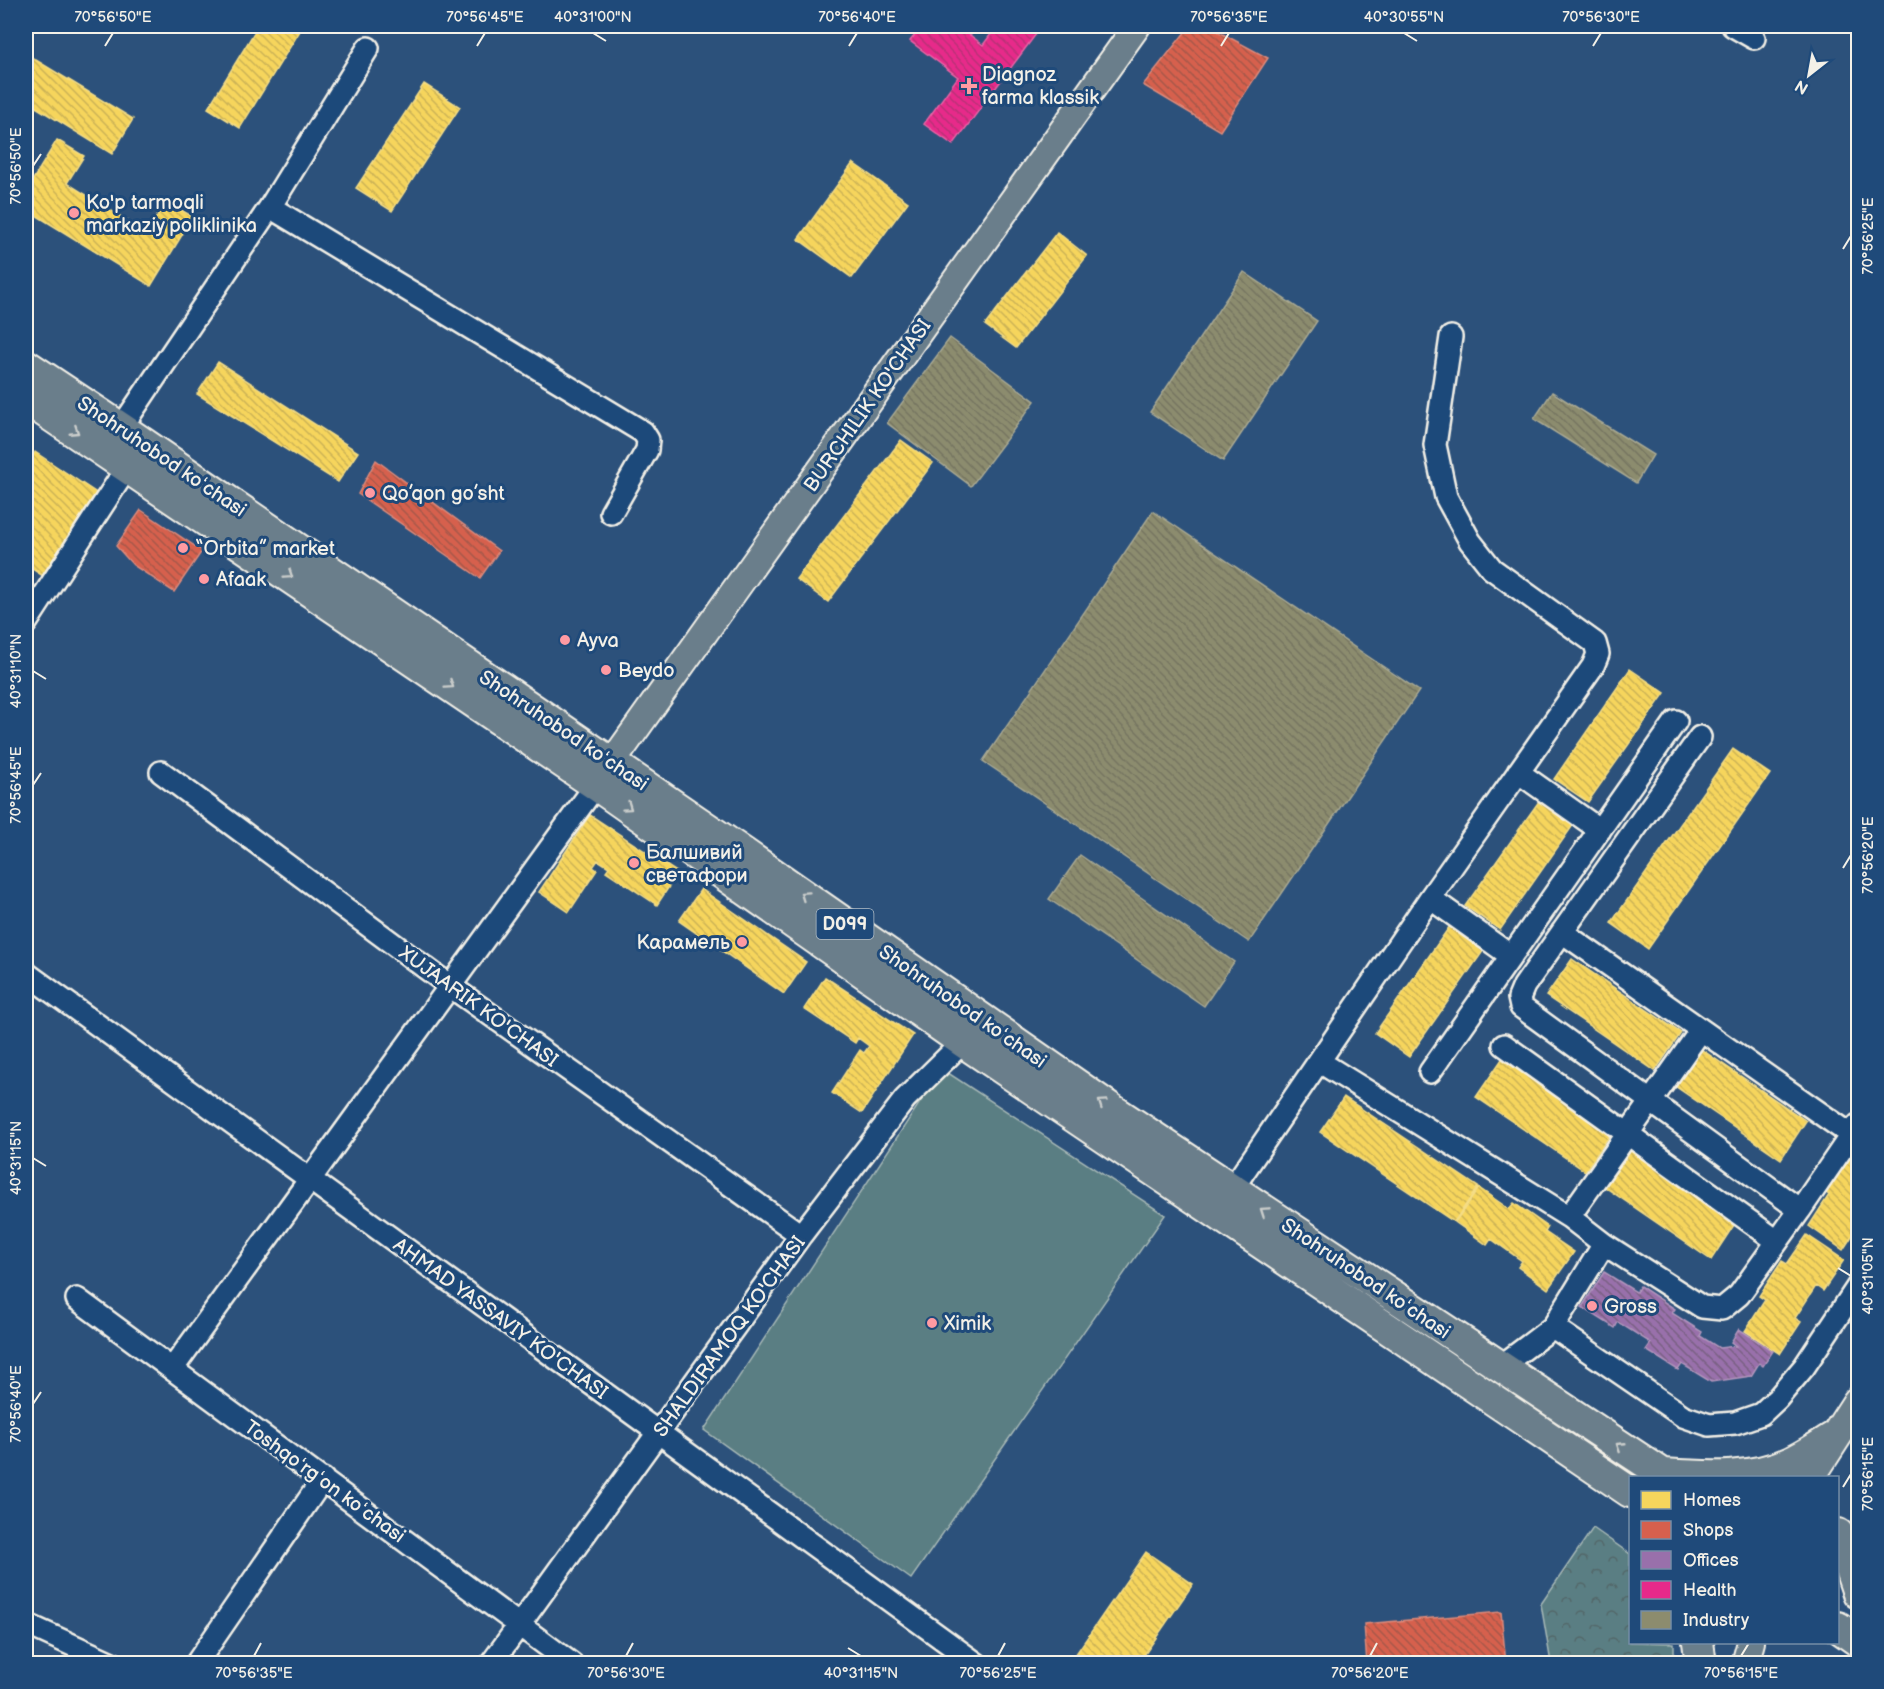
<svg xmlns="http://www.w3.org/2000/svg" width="1884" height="1689" font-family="'Balsamiq Sans',sans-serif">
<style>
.park{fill:url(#park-crowns);stroke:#a7b8b6;stroke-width:1.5}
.pitch{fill:#5a7e83;stroke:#a7b8b6;stroke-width:1.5}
.homes{fill:url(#homes-back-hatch);stroke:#f5dd86;stroke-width:1.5}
.shops{fill:url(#shops-back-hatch);stroke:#df8c7c;stroke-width:1.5}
.offices{fill:url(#offices-back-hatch);stroke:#b497bd;stroke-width:1.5}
.health{fill:url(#health-back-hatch);stroke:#eb65a6;stroke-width:1.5}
.industry{fill:url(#industry-back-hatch);stroke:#abaa93;stroke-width:1.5}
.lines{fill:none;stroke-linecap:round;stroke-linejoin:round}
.minor-casing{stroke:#f4f1e8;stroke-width:26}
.major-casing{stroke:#f4f1e8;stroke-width:30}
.highway-casing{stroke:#f4f1e8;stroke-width:34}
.minor{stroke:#1f4a7a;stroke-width:21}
.major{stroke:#6b7e8b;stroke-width:26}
.highway{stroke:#6b7e8b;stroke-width:30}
.oneway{stroke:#cbcecc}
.ticks{fill:none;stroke:#f4f1e8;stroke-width:2}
.poi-dot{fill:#ff9aa2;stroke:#1f4a7a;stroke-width:2}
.labels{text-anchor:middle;stroke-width:6;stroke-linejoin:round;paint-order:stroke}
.shield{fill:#1f4a7a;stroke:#b4bfc7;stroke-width:1.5}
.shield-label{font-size:18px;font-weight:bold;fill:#f4f1e8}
.poi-label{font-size:20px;fill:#f4f1e8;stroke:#1f4a7a;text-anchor:start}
.street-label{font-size:20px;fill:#f4f1e8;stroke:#1f4a7a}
.neatline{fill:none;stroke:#f4f1e8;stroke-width:2}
.ticks-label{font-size:15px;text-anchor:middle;fill:#f4f1e8}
</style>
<defs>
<pattern id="park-crowns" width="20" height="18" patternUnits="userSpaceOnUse" patternTransform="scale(1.5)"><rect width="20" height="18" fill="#5a7e83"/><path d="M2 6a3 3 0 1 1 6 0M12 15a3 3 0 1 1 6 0" fill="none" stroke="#526668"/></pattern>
<pattern id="homes-back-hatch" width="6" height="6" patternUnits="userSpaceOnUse" patternTransform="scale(1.5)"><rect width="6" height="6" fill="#f6d55c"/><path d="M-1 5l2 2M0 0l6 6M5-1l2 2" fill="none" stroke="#cbb256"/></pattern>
<pattern id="shops-back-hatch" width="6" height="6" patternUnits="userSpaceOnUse" patternTransform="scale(1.5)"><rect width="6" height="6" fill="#d6604d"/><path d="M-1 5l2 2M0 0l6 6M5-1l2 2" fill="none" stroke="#a5584b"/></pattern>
<pattern id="offices-back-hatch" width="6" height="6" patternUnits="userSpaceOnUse" patternTransform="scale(1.5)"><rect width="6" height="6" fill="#9970ab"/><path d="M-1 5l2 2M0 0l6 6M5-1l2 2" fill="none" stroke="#796083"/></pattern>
<pattern id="health-back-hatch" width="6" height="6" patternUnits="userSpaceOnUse" patternTransform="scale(1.5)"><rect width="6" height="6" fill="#e7298a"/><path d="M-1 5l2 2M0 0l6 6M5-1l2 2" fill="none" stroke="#b83276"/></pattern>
<pattern id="industry-back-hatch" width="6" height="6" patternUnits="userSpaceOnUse" patternTransform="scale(1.5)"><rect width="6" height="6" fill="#8c8c6e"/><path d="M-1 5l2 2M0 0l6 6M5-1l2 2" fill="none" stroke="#757460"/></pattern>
</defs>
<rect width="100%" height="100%" fill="#2c517b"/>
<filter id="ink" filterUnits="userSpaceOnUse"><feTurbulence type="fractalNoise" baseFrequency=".0167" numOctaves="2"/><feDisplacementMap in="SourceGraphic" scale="12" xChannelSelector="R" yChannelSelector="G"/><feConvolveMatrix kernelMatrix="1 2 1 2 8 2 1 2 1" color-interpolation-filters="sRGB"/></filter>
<g filter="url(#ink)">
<path class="park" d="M1593 1528 1630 1554V1642L1674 1643V1663H1551L1541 1604Z"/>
<path class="pitch" d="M942 1069 1165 1215 911 1579 704 1430Z"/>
<path class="homes" d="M258 26H303L240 128 208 108Z
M26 54 133 119 112 154 26 101Z
M424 84 460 107 392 211 356 188Z
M57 140 84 156 67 183 147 233 166 201 193 217 151 286 26 209V191Z
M853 163 908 202 852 278 798 239Z
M1057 232 1087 256 1016 348 985 325Z
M218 362 358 452 338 482 197 394Z
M901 440 933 463 828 602 796 579Z
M35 452 98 494 43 576 26 565V466Z
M1630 669 1665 693 1588 802 1554 779Z
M1733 749 1770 774 1648 949 1611 923Z
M1542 797 1576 821 1500 930 1465 906Z
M590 815 678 873 657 905 606 871 609 867 598 860 593 867 597 870 569 912 539 892Z
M701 889 806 962 784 994 679 921Z
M1452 923 1486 947 1409 1057 1375 1033Z
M1572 959 1681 1033 1655 1071 1546 996Z
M825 977 913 1035 862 1113 832 1093 860 1050 864 1053 869 1046 858 1038 855 1043 804 1009Z
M1698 1047 1806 1121 1781 1159 1672 1084Z
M1502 1059 1611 1134 1585 1171 1476 1097Z
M1344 1097 1478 1187 1454 1222 1320 1132Z
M1628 1147 1736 1222 1711 1260 1602 1185Z
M1858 1149V1227L1843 1250 1809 1226 1829 1195 1823 1191 1846 1157 1851 1160Z
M1479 1188 1509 1209 1514 1203 1548 1227 1545 1232 1574 1252 1548 1289 1518 1267 1522 1261 1491 1239 1487 1245 1455 1222Z
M1807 1235 1844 1260 1823 1291 1816 1286 1795 1318 1801 1322 1780 1354 1745 1331 1765 1300 1759 1296 1782 1261 1787 1264Z
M1146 1552 1193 1584 1138 1664H1069Z"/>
<path class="shops" d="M1190 26H1208L1268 58 1220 131 1143 85Z
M376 460 499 551 480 578 358 494Z
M141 510 202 551 174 592 133 565 116 546Z
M1501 1612 1506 1664H1367L1364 1624Z"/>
<path class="offices" d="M1604 1272 1636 1292 1640 1286 1675 1309 1672 1313 1702 1332 1700 1336 1719 1348 1736 1346 1731 1342 1739 1329 1773 1351 1763 1366 1759 1363 1751 1376 1711 1382 1682 1364 1678 1370 1646 1350 1651 1343 1618 1322 1615 1328 1582 1307Z"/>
<path class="health" d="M922 26H958L983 45 997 26H1042L953 145 924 124 958 77 910 41Z"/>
<path class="industry" d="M1244 272 1317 321 1223 461 1150 412Z
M950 338 1035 401 971 486 887 423Z
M1552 392 1653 455 1636 483 1534 419Z
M1153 511 1419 691 1249 942 983 761Z
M1080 855 1234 962 1204 1006 1049 899Z"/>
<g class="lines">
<defs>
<path id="minor" d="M1733 26 1754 38
M270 207 643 432 648 440 647 450 611 513
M121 428 270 207 368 48
M26 623 128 466
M1700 737 1524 986 1519 998 1521 1007 1800 1210 1858 1125
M161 772 450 986 801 1235
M1518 772 1600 830
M1430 898 1511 956
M1562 932 1851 1135
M26 973C344 1201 659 1434 977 1664
M1504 1045 1777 1241
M1320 1062 1569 1217 1604 1244 1702 1307 1722 1309 1739 1295 1800 1210
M1430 1072 1676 721
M1232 1189 1430 898 1593 666 1598 654 1595 643 1492 569 1470 541 1446 497 1435 445 1451 337
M1569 1217 1701 1030
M77 1299 572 1664
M1553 1327 1683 1416 1709 1425 1735 1423 1761 1414 1777 1399 1804 1367 1858 1286
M1500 1367 1553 1327 1604 1244
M173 1368 596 785
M26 1624 114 1664
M196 1664 323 1479
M491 1664 801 1235 905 1099 963 1042 970 1031"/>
<path id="major" d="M601 778 1137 26
M1745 1664 1751 1642"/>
<path id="highway" d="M26 365 121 428 742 852 1113 1110 1669 1478
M26 399 596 785 963 1042 1630 1492
M1664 1474C1707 1477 1751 1480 1791 1462 1806 1455 1821 1445 1835 1436
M1809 1478 1858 1402
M1838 1534 1858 1593
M1838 1627 1858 1641
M1698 1642 1701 1664"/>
</defs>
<use href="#minor" class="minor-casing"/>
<use href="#major" class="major-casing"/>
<use href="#highway" class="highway-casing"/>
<use href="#minor" class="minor"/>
<use href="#major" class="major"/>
<use href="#highway" class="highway"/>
</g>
<defs><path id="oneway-chevron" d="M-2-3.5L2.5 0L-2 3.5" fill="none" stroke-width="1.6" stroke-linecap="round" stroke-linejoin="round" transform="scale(1.5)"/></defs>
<g class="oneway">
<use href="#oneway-chevron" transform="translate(75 431) rotate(33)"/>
<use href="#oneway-chevron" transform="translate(289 575) rotate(34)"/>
<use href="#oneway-chevron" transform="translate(450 685) rotate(34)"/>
<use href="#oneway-chevron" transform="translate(628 807) rotate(35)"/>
<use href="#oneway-chevron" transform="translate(804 895) rotate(-145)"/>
<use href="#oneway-chevron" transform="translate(1102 1103) rotate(-145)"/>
<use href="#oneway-chevron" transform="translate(1264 1211) rotate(-146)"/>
<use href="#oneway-chevron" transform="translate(1620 1446) rotate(-147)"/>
</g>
</g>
<path class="ticks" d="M593 33 606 41M1404 33 1417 41M105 46 113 33M477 46 485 33M849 46 857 33M1221 46 1229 33M1593 46 1601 33M33 166 41 154M1843 249 1851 236M33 671 46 679M33 785 41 773M1843 868 1851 855M33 1158 46 1166M1838 1268 1851 1276M33 1404 41 1392M1843 1487 1851 1474M848 1648 861 1656M254 1656 261 1643M626 1656 633 1643M998 1656 1005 1643M1370 1656 1377 1643M1741 1656 1749 1643"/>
<g class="poi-dot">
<path d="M966 77h6v6h6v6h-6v6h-6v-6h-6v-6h6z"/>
<circle cx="74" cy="213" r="6"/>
<circle cx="370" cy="493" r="6"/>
<circle cx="183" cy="548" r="6"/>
<circle cx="204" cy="579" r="6"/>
<circle cx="565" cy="640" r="6"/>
<circle cx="606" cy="670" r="6"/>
<circle cx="634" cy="863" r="6"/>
<circle cx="742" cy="942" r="6"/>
<circle cx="1592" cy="1306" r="6"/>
<circle cx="932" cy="1323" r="6"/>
</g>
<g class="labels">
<rect class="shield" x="816.5" y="909" width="57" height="30" rx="4.5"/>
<g class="shield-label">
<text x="845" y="930">D099</text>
</g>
<g class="poi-label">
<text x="982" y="81">Diagnoz<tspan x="982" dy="23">farma klassik</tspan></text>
<text x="86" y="209">Ko'p tarmoqli<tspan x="86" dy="23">markaziy poliklinika</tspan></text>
<text x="382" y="500">Qo’qon go’sht</text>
<text x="195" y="555">“Orbita” market</text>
<text x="216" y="586">Afaak</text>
<text x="577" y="647">Ayva</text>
<text x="618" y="677">Beydo</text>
<text x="646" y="859">Балшивий<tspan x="646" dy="23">светафори</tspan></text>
<text x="730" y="949" text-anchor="end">Карамель</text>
<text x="1604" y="1313">Gross</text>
<text x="944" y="1330">Ximik</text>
</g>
<g class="street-label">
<text transform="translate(867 405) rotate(-55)" y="7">BURCHILIK KO'CHASI</text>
<text transform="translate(162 456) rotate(34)" y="7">Shohruhobod koʻchasi</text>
<text transform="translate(564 730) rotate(34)" y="7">Shohruhobod koʻchasi</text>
<text transform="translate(479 1006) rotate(36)" y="7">XUJAARIK KO'CHASI</text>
<text transform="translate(963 1006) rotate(35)" y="7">Shohruhobod koʻchasi</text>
<text transform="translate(1366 1278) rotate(34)" y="7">Shohruhobod koʻchasi</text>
<text transform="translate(501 1318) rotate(36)" y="7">AHMAD YASSAVIY KO'CHASI</text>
<text transform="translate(729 1336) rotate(-54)" y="7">SHALDIRAMOQ KO'CHASI</text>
<text transform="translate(325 1481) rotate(36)" y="7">Toshqoʻrgʻon koʻchasi</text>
</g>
</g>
<rect width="1884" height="1689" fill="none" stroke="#1f4a7a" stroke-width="66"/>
<rect x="1629" y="1476" width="210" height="168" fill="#1f4a7a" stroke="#748da6" stroke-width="1.5"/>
<rect x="1641" y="1491" width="30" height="18" fill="#f6d55c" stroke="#748da6" stroke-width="1.5"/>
<text x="1683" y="1506" font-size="18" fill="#f4f1e8">Homes</text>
<rect x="1641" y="1521" width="30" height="18" fill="#d6604d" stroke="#748da6" stroke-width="1.5"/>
<text x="1683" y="1536" font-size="18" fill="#f4f1e8">Shops</text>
<rect x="1641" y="1551" width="30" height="18" fill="#9970ab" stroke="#748da6" stroke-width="1.5"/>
<text x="1683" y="1566" font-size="18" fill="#f4f1e8">Offices</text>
<rect x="1641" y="1581" width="30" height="18" fill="#e7298a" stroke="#748da6" stroke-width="1.5"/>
<text x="1683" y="1596" font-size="18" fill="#f4f1e8">Health</text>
<rect x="1641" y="1611" width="30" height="18" fill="#8c8c6e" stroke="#748da6" stroke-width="1.5"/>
<text x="1683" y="1626" font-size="18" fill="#f4f1e8">Industry</text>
<g transform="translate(1809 75) rotate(211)" stroke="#1f4a7a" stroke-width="4.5" paint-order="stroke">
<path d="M0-4.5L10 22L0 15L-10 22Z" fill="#f4f1e8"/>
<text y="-9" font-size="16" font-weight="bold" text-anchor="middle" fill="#f4f1e8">N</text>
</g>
<rect x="33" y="33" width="1818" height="1623" class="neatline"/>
<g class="ticks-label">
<text x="113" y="22">70°56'50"E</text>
<text x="485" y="22">70°56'45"E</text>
<text x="593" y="22">40°31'00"N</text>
<text x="857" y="22">70°56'40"E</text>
<text x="1229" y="22">70°56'35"E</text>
<text x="1404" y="22">40°30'55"N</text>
<text x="1601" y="22">70°56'30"E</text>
<text transform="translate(16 166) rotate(-90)" y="5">70°56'50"E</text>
<text transform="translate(1868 236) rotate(-90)" y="5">70°56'25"E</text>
<text transform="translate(16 671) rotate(-90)" y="5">40°31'10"N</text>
<text transform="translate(16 785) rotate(-90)" y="5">70°56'45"E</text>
<text transform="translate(1868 855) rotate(-90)" y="5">70°56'20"E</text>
<text transform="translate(16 1158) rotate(-90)" y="5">40°31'15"N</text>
<text transform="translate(1868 1276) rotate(-90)" y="5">40°31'05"N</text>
<text transform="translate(16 1404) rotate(-90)" y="5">70°56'40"E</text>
<text transform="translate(1868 1474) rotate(-90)" y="5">70°56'15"E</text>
<text x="254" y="1678">70°56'35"E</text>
<text x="626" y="1678">70°56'30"E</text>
<text x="861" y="1678">40°31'15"N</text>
<text x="998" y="1678">70°56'25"E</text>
<text x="1370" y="1678">70°56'20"E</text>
<text x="1741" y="1678">70°56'15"E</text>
</g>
</svg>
